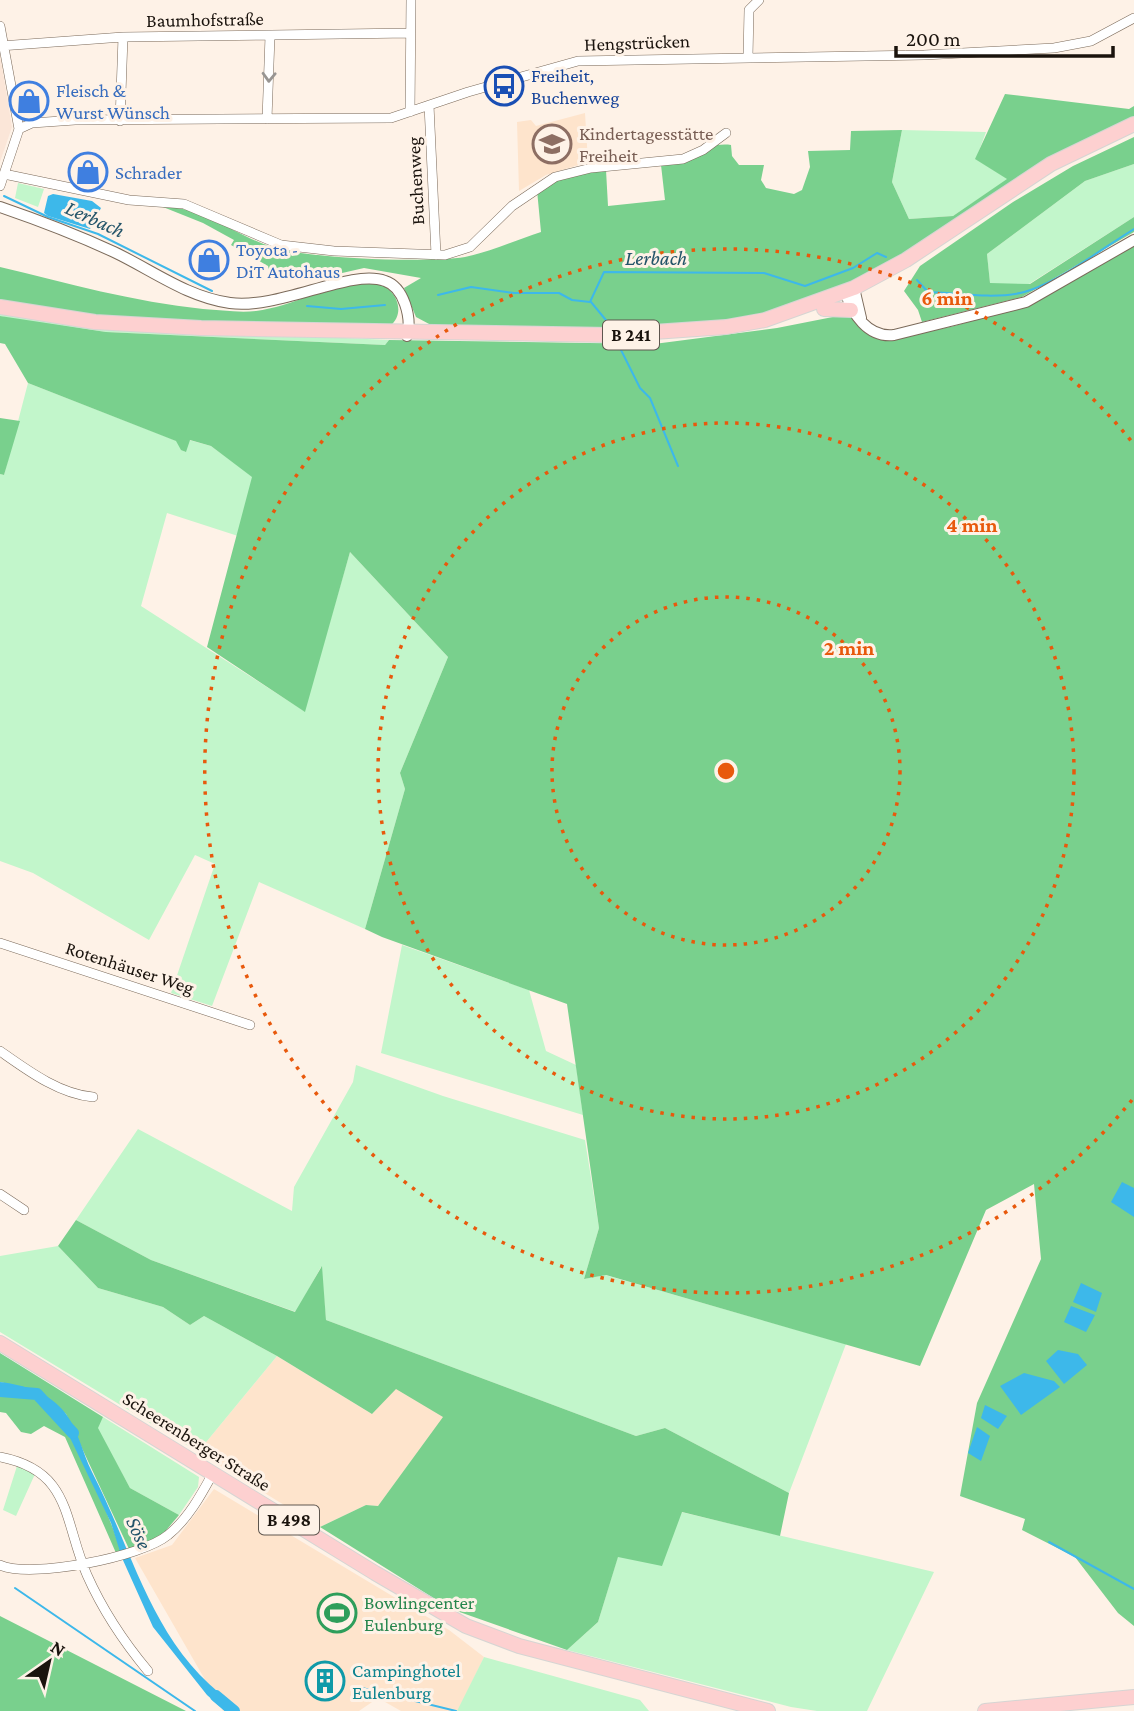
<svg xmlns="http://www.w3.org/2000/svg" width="1134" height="1711" font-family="'Crimson Pro',serif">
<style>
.built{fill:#fee4cc}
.industrial{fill:#fbe6d8}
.green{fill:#c2f6cb}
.forest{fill:#79d08d}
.water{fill:#3db8ea}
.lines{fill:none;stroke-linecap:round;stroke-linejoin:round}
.stream{stroke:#3db8ea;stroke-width:2}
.river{stroke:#3db8ea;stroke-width:12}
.minor-casing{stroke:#7b6a5a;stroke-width:10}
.tertiary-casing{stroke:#7b6a5a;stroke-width:12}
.primary-casing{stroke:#d6d5d3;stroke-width:16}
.minor{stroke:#fff;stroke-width:9}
.tertiary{stroke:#fff;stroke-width:10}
.primary{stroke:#fdd0d0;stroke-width:14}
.oneway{stroke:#989592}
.ring{fill:none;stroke:#e8590c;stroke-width:3.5;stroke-dasharray:3.5 7}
.labels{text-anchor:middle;stroke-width:6;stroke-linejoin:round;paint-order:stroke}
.shield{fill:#fef2e7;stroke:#5e564e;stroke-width:2}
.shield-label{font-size:18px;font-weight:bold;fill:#1a130d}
.street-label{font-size:19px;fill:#1a130d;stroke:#fef2e7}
.transit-label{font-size:19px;fill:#164399;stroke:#fef2e7;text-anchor:start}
.shop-label{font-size:19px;fill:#366cbe;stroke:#fef2e7;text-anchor:start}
.education-label{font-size:19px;fill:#785e54;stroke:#fef2e7;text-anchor:start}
.leisure-label{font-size:19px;fill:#27864d;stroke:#fef2e7;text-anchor:start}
.culture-label{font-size:19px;fill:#0d838f;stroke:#fef2e7;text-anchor:start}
.water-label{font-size:21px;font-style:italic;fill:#235469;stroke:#fef2e7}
.centre{fill:#e8590c;stroke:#fef2e7;stroke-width:3.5}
.ring-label{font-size:21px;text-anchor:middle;font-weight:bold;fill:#e8590c;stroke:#fef2e7;stroke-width:6;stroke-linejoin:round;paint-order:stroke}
</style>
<rect width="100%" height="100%" fill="#fef2e7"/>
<path class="built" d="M585 113 588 162 546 175 519 191 517 122 531 120 536 126Z
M277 1356 372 1414 396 1388 444 1417 378 1506 366 1505 320 1527 198 1452Z
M214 1489 449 1630 484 1657 458 1711H401L378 1698 359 1711H223L135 1558 172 1545Z"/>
<path class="industrial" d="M0 54 12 127 0 162Z"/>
<path class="green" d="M902 130 986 132 976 159 1008 179 953 216 909 219 892 182Z
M1134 164V217L1029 284H990L987 254 1085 181Z
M18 183 44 189 38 207 15 198Z
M0 311 257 334 389 340 385 345 106 332 13 319 0 316Z
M28 383 177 441 185 452 189 440 211 446 253 477 238 536 167 513 141 606 304 711 350 552 448 657 400 773 405 789 365 929 259 882 212 1006 171 993 215 864 195 855 149 940 33 873 0 861V474L4 475Z
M402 945 529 990 546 1051 576 1065 583 1115 381 1053Z
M356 1065 443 1096 585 1140 599 1228 584 1279 605 1275 846 1344 789 1493 665 1428 636 1436 326 1320 321 1267 296 1312 151 1260 76 1220 138 1129 292 1211 294 1187 353 1082Z
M58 1246 98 1288 163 1307 190 1325 204 1316 277 1356 198 1452 0 1332V1256Z
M103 1417 199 1477 198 1487 179 1515 130 1488 97 1428Z
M17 1466 35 1474 16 1516 3 1510Z
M681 1512 934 1572 867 1711H817L791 1707 567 1650 598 1622 618 1556Z
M484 1657 640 1700 649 1711H457Z"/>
<path class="forest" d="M1005 94 1129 109 1134 106V118C1090 140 1043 160 1003 188 938 231 875 280 801 305 686 342 550 327 431 325L416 317 404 288 421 278 364 268 316 279 311 269 269 270 268 266 231 245 234 240 203 223 163 207C202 206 236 236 272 247 309 259 426 263 465 257 490 252 516 240 541 232L537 190 568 176 606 170 608 206 665 200 661 165C683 157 708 142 731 145L732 156 739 165H764L761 180 766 188 794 194 802 190 810 167 808 151 850 150 851 131 902 130 892 182 909 219 953 216 1007 179 975 159Z
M1134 137V164L1085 181 987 254 990 283 1030 284 1134 217V232L1022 297 922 322 918 310 904 291 920 266 1013 202 1073 166Z
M1134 244V1626L1118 1613 1075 1557 1022 1530 1025 1519 960 1496 977 1403 1041 1259 1034 1184 986 1210 920 1366 606 1275 584 1279 599 1228 567 1004 382 937 365 929 405 789 400 773 448 657 350 552 305 712 207 647 252 477 211 446 190 440 186 452 181 450 176 441 28 383 5 344 0 343V316L106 332 385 345 389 340 654 344 777 328 848 314 868 334 895 339 954 326 1018 308Z
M0 267C67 283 134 302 203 309 220 310 239 313 256 311 293 307 339 279 375 283 396 286 407 313 390 326L200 323 95 317 0 301Z
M0 418 20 421 4 475 0 474Z
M76 1220 151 1260 295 1312 322 1266 326 1320 636 1436 665 1428 789 1493 780 1536 682 1512 662 1566 618 1557 598 1622 567 1650 451 1609 320 1527 366 1505 378 1506 443 1417 396 1389 372 1414 277 1356 204 1316 190 1325 163 1307 98 1288 58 1246Z
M0 1353 103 1417 98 1428 130 1488 179 1515 158 1540 129 1549 66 1414 35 1390 0 1382Z
M0 1387C16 1390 32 1393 45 1403 71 1423 111 1518 121 1552L116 1553 65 1437 44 1426 31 1434 21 1432 6 1413 0 1412Z
M0 1616 186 1711H0Z"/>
<path class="water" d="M53 194 92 201 101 208 90 229 48 216 44 213 48 196Z
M1122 1182 1134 1188V1217L1111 1202Z
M1081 1283 1102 1293 1096 1312 1073 1302Z
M1071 1306 1095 1315 1086 1332 1064 1322Z
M1058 1350 1078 1354 1087 1365 1064 1384 1046 1361Z
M1024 1373 1054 1381 1060 1387 1021 1415 1000 1386Z
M0 1382C24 1385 50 1392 66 1414 79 1432 82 1452 92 1472 135 1555 152 1645 231 1702L225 1711 207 1695 153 1627 122 1558 111 1523 61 1419 36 1397 0 1387Z
M985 1405 1007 1416 998 1429 981 1418Z
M977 1427 990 1436 981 1461 968 1453Z"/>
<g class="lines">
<path class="stream" d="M4 196 48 217 98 234 212 291
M917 280 928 292C958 293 991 299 1020 293 1054 286 1104 247 1134 229
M438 295 471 287 514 293H559L572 300 590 302 604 272 764 273 805 286 853 268 877 253 886 257
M591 302 610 325
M307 306 341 309 385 305
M620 348 640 388 650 398 678 466
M1049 1542 1134 1589
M15 1588 195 1711
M358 1687 456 1711"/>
<path class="river" d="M0 1391 37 1394 73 1433
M216 1696 234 1711"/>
<defs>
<path id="minor" d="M0 26 19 129 0 186
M0 46 123 37 410 33
M748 57 749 10 759 0
M429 105 436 255
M410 112 411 0
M267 119 270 36
M120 121 123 37
M19 129 32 123 75 120 391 118 468 92 578 61 924 55 1054 48 1091 41 1134 18
M4 174 129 200 184 204 281 245 334 251 445 255 470 247 512 206 555 177 591 168 683 159 703 150 726 133
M0 943 250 1025
M0 1051C27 1070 59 1094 93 1097
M0 1194 24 1210
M0 1457C72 1471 63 1520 87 1575 103 1611 123 1641 148 1671
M0 1565C30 1579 142 1557 168 1535 188 1519 201 1495 213 1473"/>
<path id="tertiary" d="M0 207C38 220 77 235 114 252 152 270 187 297 230 303 279 310 351 268 385 281 404 287 412 318 407 336
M854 288 861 318
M845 291C852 314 868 338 894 335L1026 302 1134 240"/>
<path id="primary" d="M0 307 95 322 201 328 610 335 726 327 765 320 854 288 906 260 1051 164 1134 124
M824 309 851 310
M0 1343 375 1573 466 1626 519 1646 768 1711
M985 1711 1134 1697"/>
</defs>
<use href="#minor" class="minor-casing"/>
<use href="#tertiary" class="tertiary-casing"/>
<use href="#primary" class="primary-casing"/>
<use href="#minor" class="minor"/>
<use href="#tertiary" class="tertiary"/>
<use href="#primary" class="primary"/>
</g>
<defs><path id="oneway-chevron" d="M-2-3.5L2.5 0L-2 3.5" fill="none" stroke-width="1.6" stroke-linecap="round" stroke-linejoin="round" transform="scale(1.75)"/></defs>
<use class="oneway" href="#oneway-chevron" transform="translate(269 77) rotate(92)"/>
<g class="ring">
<circle cx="726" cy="771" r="174"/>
<circle cx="726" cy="771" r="348"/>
<path d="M1132 1100A522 522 0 1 1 1132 442"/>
</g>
<defs>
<symbol id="bus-ring" viewBox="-11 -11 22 22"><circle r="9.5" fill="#fef2e7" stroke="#1a4fb4" stroke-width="1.5"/><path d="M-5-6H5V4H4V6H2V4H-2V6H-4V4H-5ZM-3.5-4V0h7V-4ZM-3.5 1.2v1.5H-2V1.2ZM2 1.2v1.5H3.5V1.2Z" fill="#1a4fb4"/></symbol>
<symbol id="shop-ring" viewBox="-11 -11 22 22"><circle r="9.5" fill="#fef2e7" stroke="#3f7fe0" stroke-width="1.5"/><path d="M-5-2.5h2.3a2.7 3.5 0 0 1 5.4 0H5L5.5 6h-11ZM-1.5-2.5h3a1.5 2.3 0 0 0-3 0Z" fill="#3f7fe0"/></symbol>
<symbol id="school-ring" viewBox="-11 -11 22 22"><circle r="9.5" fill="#fef2e7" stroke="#8d6e63" stroke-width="1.5"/><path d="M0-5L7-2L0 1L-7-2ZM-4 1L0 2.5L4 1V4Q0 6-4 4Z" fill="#8d6e63"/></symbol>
<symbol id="stadium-ring" viewBox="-11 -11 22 22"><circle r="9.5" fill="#fef2e7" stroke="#2e9e5b" stroke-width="1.5"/><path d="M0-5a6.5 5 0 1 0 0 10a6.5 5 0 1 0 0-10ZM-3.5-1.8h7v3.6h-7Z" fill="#2e9e5b"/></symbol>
<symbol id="building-ring" viewBox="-11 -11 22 22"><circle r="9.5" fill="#fef2e7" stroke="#0f9aa8" stroke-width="1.5"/><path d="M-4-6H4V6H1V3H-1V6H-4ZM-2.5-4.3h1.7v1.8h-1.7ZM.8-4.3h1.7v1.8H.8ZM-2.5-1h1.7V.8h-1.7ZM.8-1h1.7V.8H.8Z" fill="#0f9aa8"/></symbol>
</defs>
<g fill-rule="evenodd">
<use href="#bus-ring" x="482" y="64" width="44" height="44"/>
<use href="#shop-ring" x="7" y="79" width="44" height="44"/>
<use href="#school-ring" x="530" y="122" width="44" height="44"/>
<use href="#shop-ring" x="66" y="150" width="44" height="44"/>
<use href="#shop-ring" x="187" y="238" width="44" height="44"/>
<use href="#stadium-ring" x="315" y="1591" width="44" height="44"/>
<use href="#building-ring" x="303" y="1659" width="44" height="44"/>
</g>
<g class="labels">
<g class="shield">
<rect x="603" y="320.5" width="56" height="29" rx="5"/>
<rect x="259" y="1505.5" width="60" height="29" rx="5"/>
</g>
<g class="shield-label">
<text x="631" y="341">B 241</text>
<text x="289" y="1526">B 498</text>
</g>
<g class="street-label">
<text transform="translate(205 19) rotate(-1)" y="7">Baumhofstraße</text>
<text transform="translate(637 42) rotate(-2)" y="7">Hengstrücken</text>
<text transform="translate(415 181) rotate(-93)" y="7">Buchenweg</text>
<text transform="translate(130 967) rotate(18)" y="7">Rotenhäuser Weg</text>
<text transform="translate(197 1441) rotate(32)" y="7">Scheerenberger Straße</text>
</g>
<g class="transit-label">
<text x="531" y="82">Freiheit,<tspan x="531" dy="22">Buchenweg</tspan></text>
</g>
<g class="shop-label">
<text x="56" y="97">Fleisch &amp;<tspan x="56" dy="22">Wurst Wünsch</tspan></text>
<text x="115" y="179">Schrader</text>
<text x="236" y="256">Toyota -<tspan x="236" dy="22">DiT Autohaus</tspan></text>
</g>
<g class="education-label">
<text x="579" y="140">Kindertagesstätte<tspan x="579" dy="22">Freiheit</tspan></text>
</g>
<g class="leisure-label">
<text x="364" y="1609">Bowlingcenter<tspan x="364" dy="22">Eulenburg</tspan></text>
</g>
<g class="culture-label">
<text x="352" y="1677">Campinghotel<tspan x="352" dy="22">Eulenburg</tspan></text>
</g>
<g class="water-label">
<text transform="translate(95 219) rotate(24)" y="7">Lerbach</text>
<text x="656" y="265">Lerbach</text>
<text transform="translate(139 1533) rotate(66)" y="7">Söse</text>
</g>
</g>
<circle cx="726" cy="771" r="10" class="centre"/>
<g class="ring-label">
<text x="947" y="305">6 min</text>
<text x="972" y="532">4 min</text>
<text x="849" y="655">2 min</text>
</g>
<g transform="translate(49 1662) rotate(34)" stroke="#fef2e7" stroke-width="5" paint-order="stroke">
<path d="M0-5L12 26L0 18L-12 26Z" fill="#1a130d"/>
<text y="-10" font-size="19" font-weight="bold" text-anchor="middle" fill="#1a130d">N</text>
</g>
<path d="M896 46v10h217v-10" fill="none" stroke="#1a130d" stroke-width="3.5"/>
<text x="906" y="46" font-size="21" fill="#1a130d" stroke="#fef2e7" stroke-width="5" paint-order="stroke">200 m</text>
</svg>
